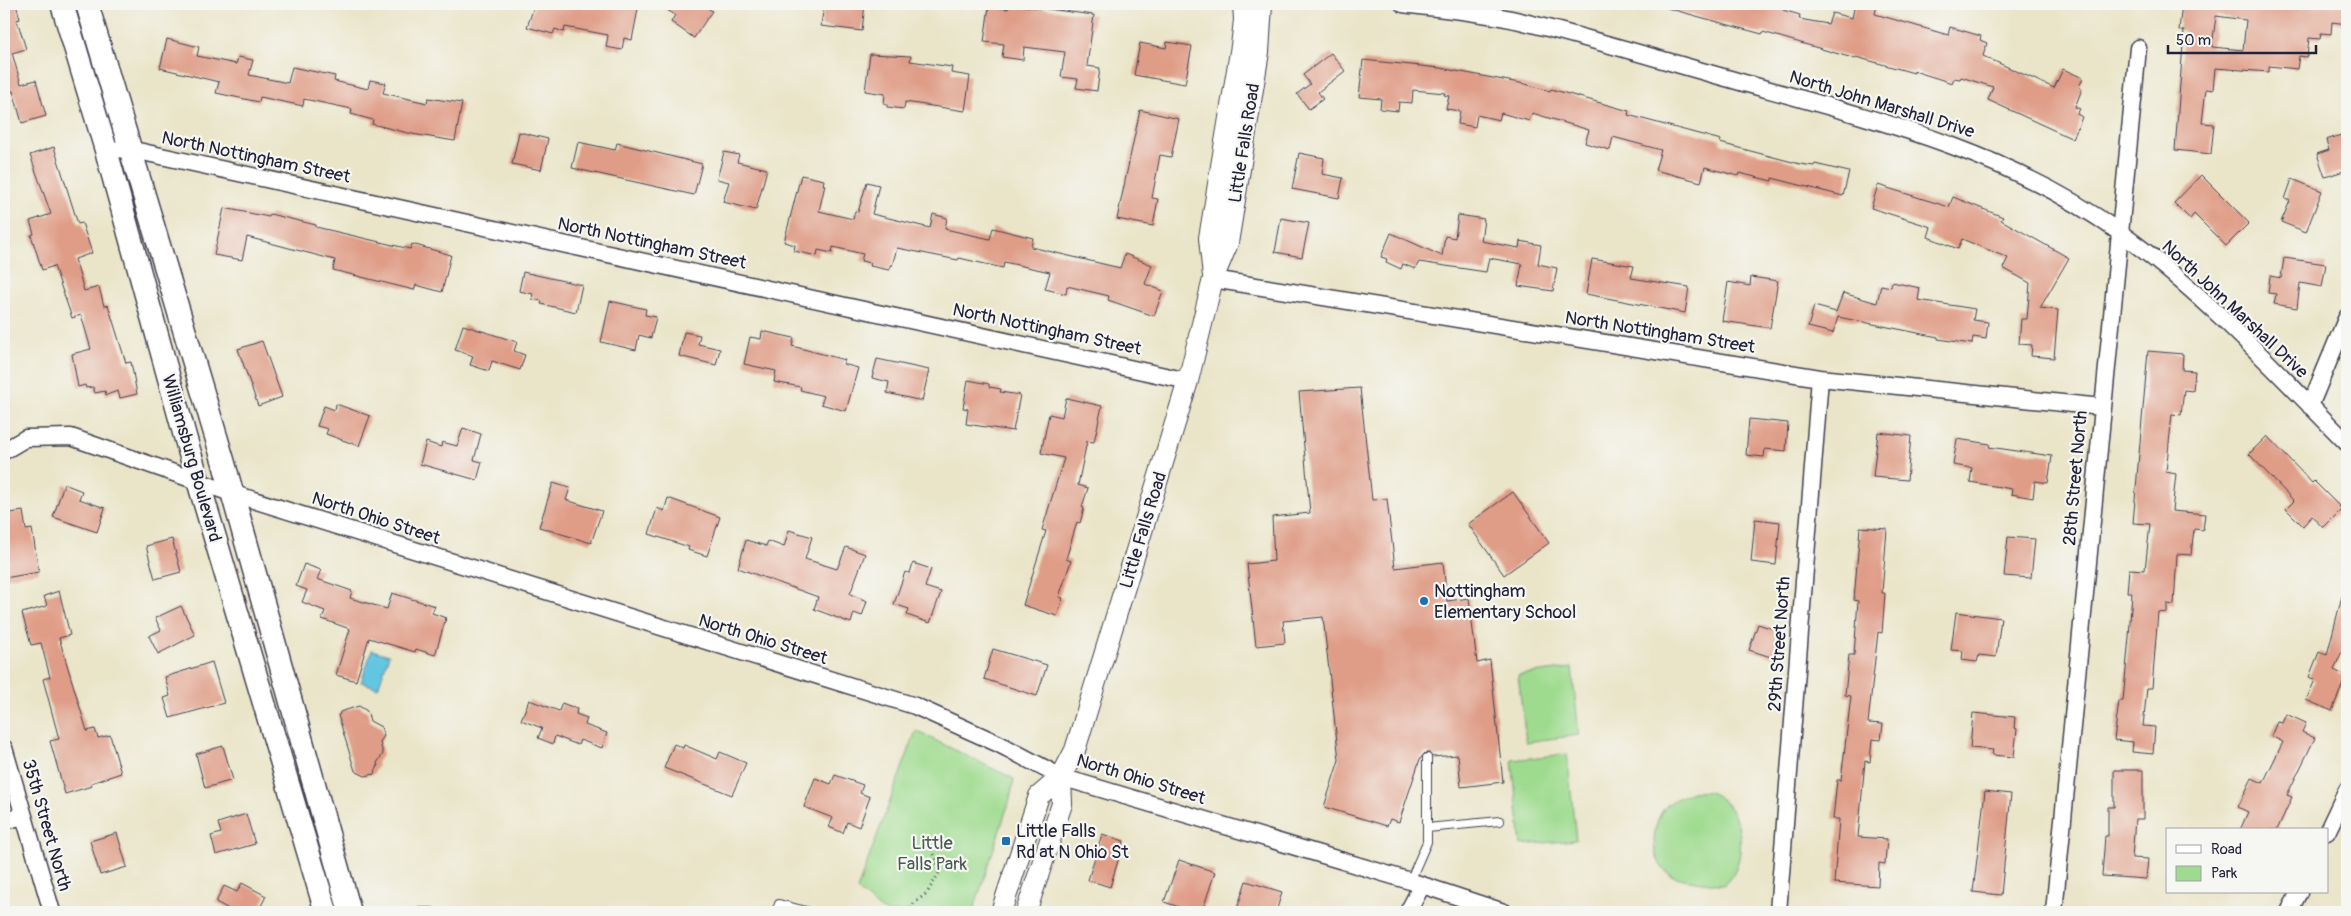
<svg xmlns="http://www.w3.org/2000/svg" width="2351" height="916" font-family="Pangolin,sans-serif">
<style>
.green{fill:#9fdb8f;stroke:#607e65}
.water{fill:#63c6e1;stroke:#42748e}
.building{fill:#df9c86;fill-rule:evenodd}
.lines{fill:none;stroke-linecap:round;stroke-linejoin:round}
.service-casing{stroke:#403f50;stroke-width:10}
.minor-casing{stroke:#403f50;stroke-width:19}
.tertiary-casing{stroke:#403f50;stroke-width:22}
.secondary-casing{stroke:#403f50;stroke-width:25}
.path{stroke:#403f50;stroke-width:3;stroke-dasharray:1 4;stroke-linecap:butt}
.service{stroke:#fff;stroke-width:8}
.minor{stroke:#fff;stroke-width:16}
.tertiary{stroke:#fff;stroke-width:20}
.secondary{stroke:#fff;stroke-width:22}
.poi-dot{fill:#1f6fb2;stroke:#f6f6f2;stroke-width:2}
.labels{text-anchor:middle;stroke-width:4.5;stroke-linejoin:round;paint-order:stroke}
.street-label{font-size:18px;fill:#22223b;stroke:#f6f6f2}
.poi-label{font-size:18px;fill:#22223b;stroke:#f6f6f2;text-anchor:start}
.park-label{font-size:18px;fill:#485a54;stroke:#f6f6f2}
</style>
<rect width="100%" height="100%" fill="#f6f6f2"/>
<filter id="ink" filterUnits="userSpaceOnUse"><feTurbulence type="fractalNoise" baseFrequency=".02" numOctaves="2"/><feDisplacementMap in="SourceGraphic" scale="10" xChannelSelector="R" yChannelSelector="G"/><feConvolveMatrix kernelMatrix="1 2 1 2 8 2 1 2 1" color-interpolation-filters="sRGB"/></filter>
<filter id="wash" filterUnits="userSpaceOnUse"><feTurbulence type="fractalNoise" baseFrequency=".0096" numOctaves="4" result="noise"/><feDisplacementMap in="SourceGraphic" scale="20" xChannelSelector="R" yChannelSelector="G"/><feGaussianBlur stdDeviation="1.12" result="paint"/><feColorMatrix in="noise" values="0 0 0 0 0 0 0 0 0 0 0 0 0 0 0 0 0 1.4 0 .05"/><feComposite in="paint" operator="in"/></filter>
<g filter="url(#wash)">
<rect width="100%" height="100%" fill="#eae5c9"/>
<path class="green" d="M1572 668 1579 735 1526 742 1518 675Z
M916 731 1014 779 1010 799 973 912H887L881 910 857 890Z
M1567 754 1576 840 1521 845 1512 760Z
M1692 792C1697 792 1703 791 1708 792 1739 801 1748 846 1734 872 1732 877 1727 881 1724 885 1713 883 1680 880 1671 875 1649 863 1651 827 1663 810 1669 801 1682 796 1692 792Z"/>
<path class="water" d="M372 650 389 655 378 688 361 682Z"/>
<g id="blocks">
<path class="building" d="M4 4H16L20 19 17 20 26 49 12 53 21 84 36 80 46 116 22 123 13 91 4 94Z
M535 4H639L632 40 624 38 622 50 606 47 608 35 565 27 564 32 555 29 553 34 527 27Z
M658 4H702L712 11 694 38 671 22 675 15Z
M824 4H865L862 31 821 26Z
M1009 4 1094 15 1087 66 1100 68 1097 91 1076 88 1078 79 1061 77 1065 52 1024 47 1023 60 1002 57 1004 44 984 42 989 6 1008 9Z
M1668 4H1785L1783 10 1800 15 1799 19 1828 24 1832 13 1852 18 1855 4H1877L1875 14 1948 35 1950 27 1981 36 1980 40 1987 43 1983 56 2054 88 2063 69 2083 78 2079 87 2082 89 2075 107 2080 109 2077 114 2082 117 2073 139 1988 100 1993 87 1961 77 1960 79 1954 78 1952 83 1914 71V73L1856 57V59L1763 32 1762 34 1667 8Z
M2182 4H2250L2296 9V4H2347V24L2332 22 2331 34 2321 33 2320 39 2309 38 2307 57 2299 56 2297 69 2269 66V72L2215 68 2213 90 2206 89 2202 123 2214 124 2211 154 2175 150 2184 31 2179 30ZM2216 16 2246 20 2243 50 2212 47Z
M167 39 199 47 197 56 236 64 238 57 253 60 249 75 288 83 292 67 335 76 334 81 368 89 370 80 386 83 383 93 427 103 428 98 462 103 455 141 412 134 372 124 373 120 351 114 352 109 304 99 303 106 260 97 259 102 216 93 219 82 160 68Z
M1167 42 1192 46 1185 84 1134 75 1140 43 1166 48Z
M1331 53 1345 71 1318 92 1323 99 1309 109 1297 94 1310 84 1303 75Z
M870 54 911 56 910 61 952 67 951 73 970 76 965 111 905 102 904 109 887 107V104H884L885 94 865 91Z
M1363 60 1440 68 1525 84 1550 91 1551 89 1629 111 1628 115 1721 140 1720 143 1800 164 1814 166 1815 164 1849 172 1843 196 1772 178V181L1739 173 1738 176 1705 167 1701 182 1655 170 1661 150 1613 137 1610 150 1585 143 1589 130 1532 113 1529 121 1501 113 1499 120 1477 115 1475 127 1458 124 1460 111 1446 109 1449 96 1444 95 1445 93 1413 90 1412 103 1399 102 1398 111 1380 109 1381 99 1359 97Z
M1140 110 1179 119 1171 157 1160 155 1152 198 1158 199 1153 226 1117 219Z
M519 132 548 139 541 170 512 164Z
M2347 133V170L2325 177 2317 154 2329 150 2326 140Z
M578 142 615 150 617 143 702 164 694 195 572 168Z
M54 147 78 224 82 223 92 253 75 259 84 291 99 287 104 306 108 305 126 363 131 362 137 394 120 398 118 391 106 395 105 391 95 393 93 387 86 388 85 385 78 387 72 354 91 349 81 315 72 318 54 266 42 270 31 235 34 234 30 221 51 214 30 155Z
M724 152 739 155 737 162 767 169 756 210 723 202 729 182 717 179Z
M1299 153 1324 158 1322 174 1343 178 1339 198 1292 189Z
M801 175 824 180 823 185H825L819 211 853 219 855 211 858 212 867 182 879 185 872 214 930 228 933 214 947 218 945 229 990 239 993 228 1033 238 1031 247 1120 268 1125 254 1152 265 1145 284 1163 291 1154 316 1108 300 1109 296 1067 286 1066 294 1045 289 1050 272 1004 262 1003 268 959 258 958 260 897 248 892 266 890 265 889 270 870 266 871 263 861 261 863 254 833 247 832 253 818 250 817 256 794 251 795 245 784 242Z
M2201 175 2249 223 2226 246 2194 214 2190 219 2174 203Z
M2292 179 2322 191 2306 232 2281 222 2290 201 2285 199Z
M1878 185 1949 207 1953 197 2003 217 2001 220 2069 258 2040 308 2058 310 2054 358 2031 356 2032 345 2019 344 2021 319H2027L2030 283 2003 268 2008 258 1962 239 1958 249 1928 237 1931 227 1871 208Z
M224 208 269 217 270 214 316 225V227L410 249 412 244 451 255 442 292 416 285 414 290 333 270 335 260 247 237 242 260 214 255Z
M1458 215 1484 219 1481 241 1519 248 1520 241 1541 245 1538 264 1557 268 1553 291 1518 286 1522 264 1489 258 1486 272 1419 262 1415 269 1403 264 1401 269 1386 262 1387 259 1381 257 1391 233 1442 256 1445 236 1455 238Z
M1281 218 1309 223 1302 257 1275 252Z
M2284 258 2326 264 2322 287 2300 283 2297 308 2274 304 2276 294 2268 293 2270 276 2281 278Z
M1592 259 1634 266 1631 278 1689 287 1685 313 1586 294Z
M523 272 582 285 576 312 541 304 542 301 532 299 533 294 519 291Z
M1751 277 1778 281 1770 328 1722 321 1728 282 1750 286Z
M1892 282 1920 288 1918 300 1975 309 1973 320 1988 322 1986 339 1973 337 1972 344 1938 339V337L1838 317 1833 333 1808 327 1814 306 1836 312 1843 293 1877 303 1881 285 1891 287Z
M610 301 646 309 645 315 656 317 651 338 639 335 636 350 601 342Z
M463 325 517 342 514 351 525 355 520 370 492 361 489 371 470 365 473 356 455 350Z
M762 331 794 338 792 346 845 360 843 364 858 368 846 411 821 404 824 396 800 390 801 387 774 382 776 371 744 364 750 337 761 339Z
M684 332 700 335 698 344 720 349 716 365 679 356Z
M262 341 282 397 258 406 238 349Z
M2148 351 2183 354 2182 370 2195 371 2193 391 2184 390 2181 415 2172 414 2166 472 2176 474 2172 511 2205 514 2203 530 2194 529 2191 555 2177 554 2174 605 2167 604V613L2158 612 2152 688H2147L2143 726 2155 727 2153 754 2132 752 2133 742 2114 740 2119 701H2123L2129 637 2132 592H2127L2129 569 2145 570 2150 524 2133 523Z
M877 359 929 370 922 401 887 393 889 382 872 378Z
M968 380 989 384V387L1001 389 1000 392 1020 395 1013 431 966 424 968 409 963 408Z
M1360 388 1372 500 1387 499 1395 568 1443 562 1447 601 1469 598 1477 663 1490 660 1503 782 1461 787 1458 755 1432 757 1429 753H1425L1420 759 1399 822 1390 819 1387 826 1324 807 1339 760 1323 617 1283 621 1285 643 1256 646 1247 564 1274 561 1272 517 1310 513 1299 392Z
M1066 398 1102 406 1094 442 1087 441 1078 485 1088 488 1082 507 1084 508 1080 523 1077 522 1066 559 1071 561 1059 597 1063 598 1057 616 1023 605 1046 531 1042 530 1064 458 1041 453 1049 414 1062 417Z
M336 404 370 416 359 446 326 434 328 429 317 426 324 406 335 410Z
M1749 419 1788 423 1786 451 1765 449 1764 457 1746 455Z
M463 428 481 434 474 460 482 462 477 480 420 464 426 442 441 447 442 442 457 446Z
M1878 432 1911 436 1907 480 1873 477Z
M2267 436 2312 483 2314 481 2342 509 2323 528 2312 516 2303 526 2286 509 2294 501 2249 454Z
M1957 439 1990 444 1989 447 2052 456 2048 483 2035 481 2033 498 2011 494 2012 489 1970 482 1972 468 1953 465Z
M553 483 570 488 566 500 602 511 591 543 539 527Z
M64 484 82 491 79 499 105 508 97 532 53 517Z
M1513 492 1549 543 1504 575 1468 524Z
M668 498 720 517 707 556 688 550 689 547 649 534 657 508 664 511Z
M23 511 26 530 32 529 39 572 5 578 4 514Z
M1755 519 1780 522 1776 565 1751 562Z
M1860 527 1887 529 1882 593H1885L1882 633 1878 632 1868 723 1883 724 1881 740 1872 739 1870 762 1865 761 1858 837 1887 839 1885 864 1879 863 1878 886 1834 883 1839 819H1833L1837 780H1841L1851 696 1845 695 1849 655H1854L1858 601 1854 600Z
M789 530 812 537 805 559 837 569 846 547 865 554 850 594 867 601 862 616 854 613 851 623 814 609 818 597 738 568 746 540 766 546 768 541 784 547Z
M2008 537 2035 539 2031 578 2004 576Z
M172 539 181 572 155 579 146 546Z
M913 563 931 569 925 587 941 592 930 623 907 615 909 609 894 604 905 572 910 573Z
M304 564 321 570 317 579 352 591 350 598 387 609 392 593 435 606 432 613 446 618 435 655 416 649 415 652 369 638 356 681 336 675 350 629 322 619 325 611 302 602 307 590 296 586Z
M59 591 70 635 59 638 87 731 95 729 98 738 110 735 121 773 91 783 92 786 65 794 50 741 59 739 43 679 50 677 41 643 31 645 22 613 47 606 44 596Z
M2342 596 2347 597V639L2334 670 2346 676 2332 711 2306 700 2315 680 2309 677 2319 652 2327 655Z
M181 606 195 635 158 654 149 636 161 630 155 618Z
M1956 612 2001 618 1996 657 1979 655 1977 662 1962 660 1963 651 1951 650Z
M1758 624 1785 633 1777 659 1749 650Z
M993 649 1047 665 1037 696 984 679Z
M212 662 224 703 170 718 164 698 170 696 165 677Z
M529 700 559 711 562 703 577 709 576 714 587 718 585 725 607 733 602 748 580 740 578 745 555 736 553 744 538 738 542 728 521 720Z
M359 706 367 711 370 721 381 727 384 736 380 742 383 754 377 763 378 766 374 774 365 776 355 771 338 715 340 714V712Z
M1973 713 2015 717 2014 728 2017 729 2014 757 1992 755 1993 750 1970 748Z
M2286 714 2306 723 2302 732 2315 738 2287 795 2292 797 2277 830H2240L2248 812 2238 807 2252 778 2263 783 2283 742 2271 736 2277 722 2282 723Z
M674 744 683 748 684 745 717 759 720 752 746 763 732 795 664 768Z
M223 746 233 780 205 788 196 754Z
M2114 770H2143V819H2135L2132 858 2148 859 2146 879 2102 876 2105 836H2108V807H2114Z
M835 775 863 785 860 793 870 797 859 827 847 822 843 833 829 827 833 818 804 807 815 778 831 784Z
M1985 791 2011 794 2001 895 1973 892Z
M246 814 255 844 216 855 211 836 221 833 218 823Z
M117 833 127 867 100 875 90 841Z
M1102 834 1124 841 1110 887 1088 880Z
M1179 860 1215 872 1202 912H1195L1164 902Z
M1246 881 1282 892 1276 912H1236Z
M242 883 266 896 258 912H234L216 902 224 886 237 892Z"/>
</g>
</g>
<g filter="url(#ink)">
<use href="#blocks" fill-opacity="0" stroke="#403f50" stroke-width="1"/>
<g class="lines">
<defs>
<path id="service" d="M1427 828 1500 821
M1410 881 1427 842V758
M412 912H432
M776 912 779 904 810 912"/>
<path id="minor" d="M1403 4C1442 9 1482 12 1520 21 1593 39 1665 61 1737 81 1870 118 2005 150 2119 232 2202 291 2276 371 2347 443
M106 150 129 149 1188 381
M1213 279 1820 378 2102 407
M2310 406 2347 317
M4 451 26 438 71 437 231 493 915 706 999 744 1061 777 1410 881 1504 912
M4 748 52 912
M4 821 24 816
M2327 832 2347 790
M1408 912 1422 885
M1778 912 1820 378
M2054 912 2138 48
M2289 912 2299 892"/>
<path id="tertiary" d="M1213 276 1209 238 1241 46 1244 20 1243 4
M1001 912 1039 796 1061 777 1075 750 1188 381 1213 279 1228 243 1259 52 1262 4
M1026 912 1062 804 1061 777"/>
<path id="secondary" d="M62 4 106 150 186 440 326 912
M87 4 223 460 350 912"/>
</defs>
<use href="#service" class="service-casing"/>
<use href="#minor" class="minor-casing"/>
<use href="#tertiary" class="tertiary-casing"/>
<use href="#secondary" class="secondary-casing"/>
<path class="path" d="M907 912 912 905 927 893 939 873 937 860 930 846"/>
<use href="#service" class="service"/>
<use href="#minor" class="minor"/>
<use href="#tertiary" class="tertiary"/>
<use href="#secondary" class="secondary"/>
</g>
</g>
<g class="poi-dot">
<circle cx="1424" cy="601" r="5"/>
<rect x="1001" y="836" width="10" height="10" rx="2.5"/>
</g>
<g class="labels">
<g class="street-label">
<text transform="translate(1882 104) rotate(17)" y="6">North John Marshall Drive</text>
<text transform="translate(1244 143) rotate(-81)" y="6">Little Falls Road</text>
<text transform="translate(256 157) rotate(12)" y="6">North Nottingham Street</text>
<text transform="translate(652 243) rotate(12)" y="6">North Nottingham Street</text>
<text transform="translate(2235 309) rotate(43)" y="6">North John Marshall Drive</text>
<text transform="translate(1047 329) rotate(12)" y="6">North Nottingham Street</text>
<text transform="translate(1660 332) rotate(9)" y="6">North Nottingham Street</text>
<text transform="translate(192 458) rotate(74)" y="6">Williamsburg Boulevard</text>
<text transform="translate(2075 478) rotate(-85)" y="6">28th Street North</text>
<text transform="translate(376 518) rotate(18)" y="6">North Ohio Street</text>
<text transform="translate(1143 530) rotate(-73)" y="6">Little Falls Road</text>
<text transform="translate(763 639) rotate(17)" y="6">North Ohio Street</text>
<text transform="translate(1779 644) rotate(-86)" y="6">29th Street North</text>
<text transform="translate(1141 779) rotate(17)" y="6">North Ohio Street</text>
<text transform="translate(47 825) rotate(74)" y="6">35th Street North</text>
</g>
<g class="poi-label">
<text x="1434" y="597">Nottingham<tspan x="1434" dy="21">Elementary School</tspan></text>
<text x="1016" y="837">Little Falls<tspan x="1016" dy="21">Rd at N Ohio St</tspan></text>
</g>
<g class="park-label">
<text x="932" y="849">Little<tspan x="932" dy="21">Falls Park</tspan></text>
</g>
</g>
<rect width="2351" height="916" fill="none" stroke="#f6f6f2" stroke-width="20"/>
<rect x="2166" y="828" width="162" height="65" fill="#f6f6f2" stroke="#a1a1a9"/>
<rect x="2176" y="845" width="25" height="8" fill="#ffffff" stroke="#a1a1a9"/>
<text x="2211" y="854" font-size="15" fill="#22223b">Road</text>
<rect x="2176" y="866" width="25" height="15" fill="#9fdb8f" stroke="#a1a1a9"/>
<text x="2211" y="878" font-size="15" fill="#22223b">Park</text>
<path d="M2168 45v8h148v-8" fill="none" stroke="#22223b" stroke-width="2.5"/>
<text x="2176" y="45" font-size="15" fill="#22223b" stroke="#f6f6f2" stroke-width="4" paint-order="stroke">50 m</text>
</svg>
